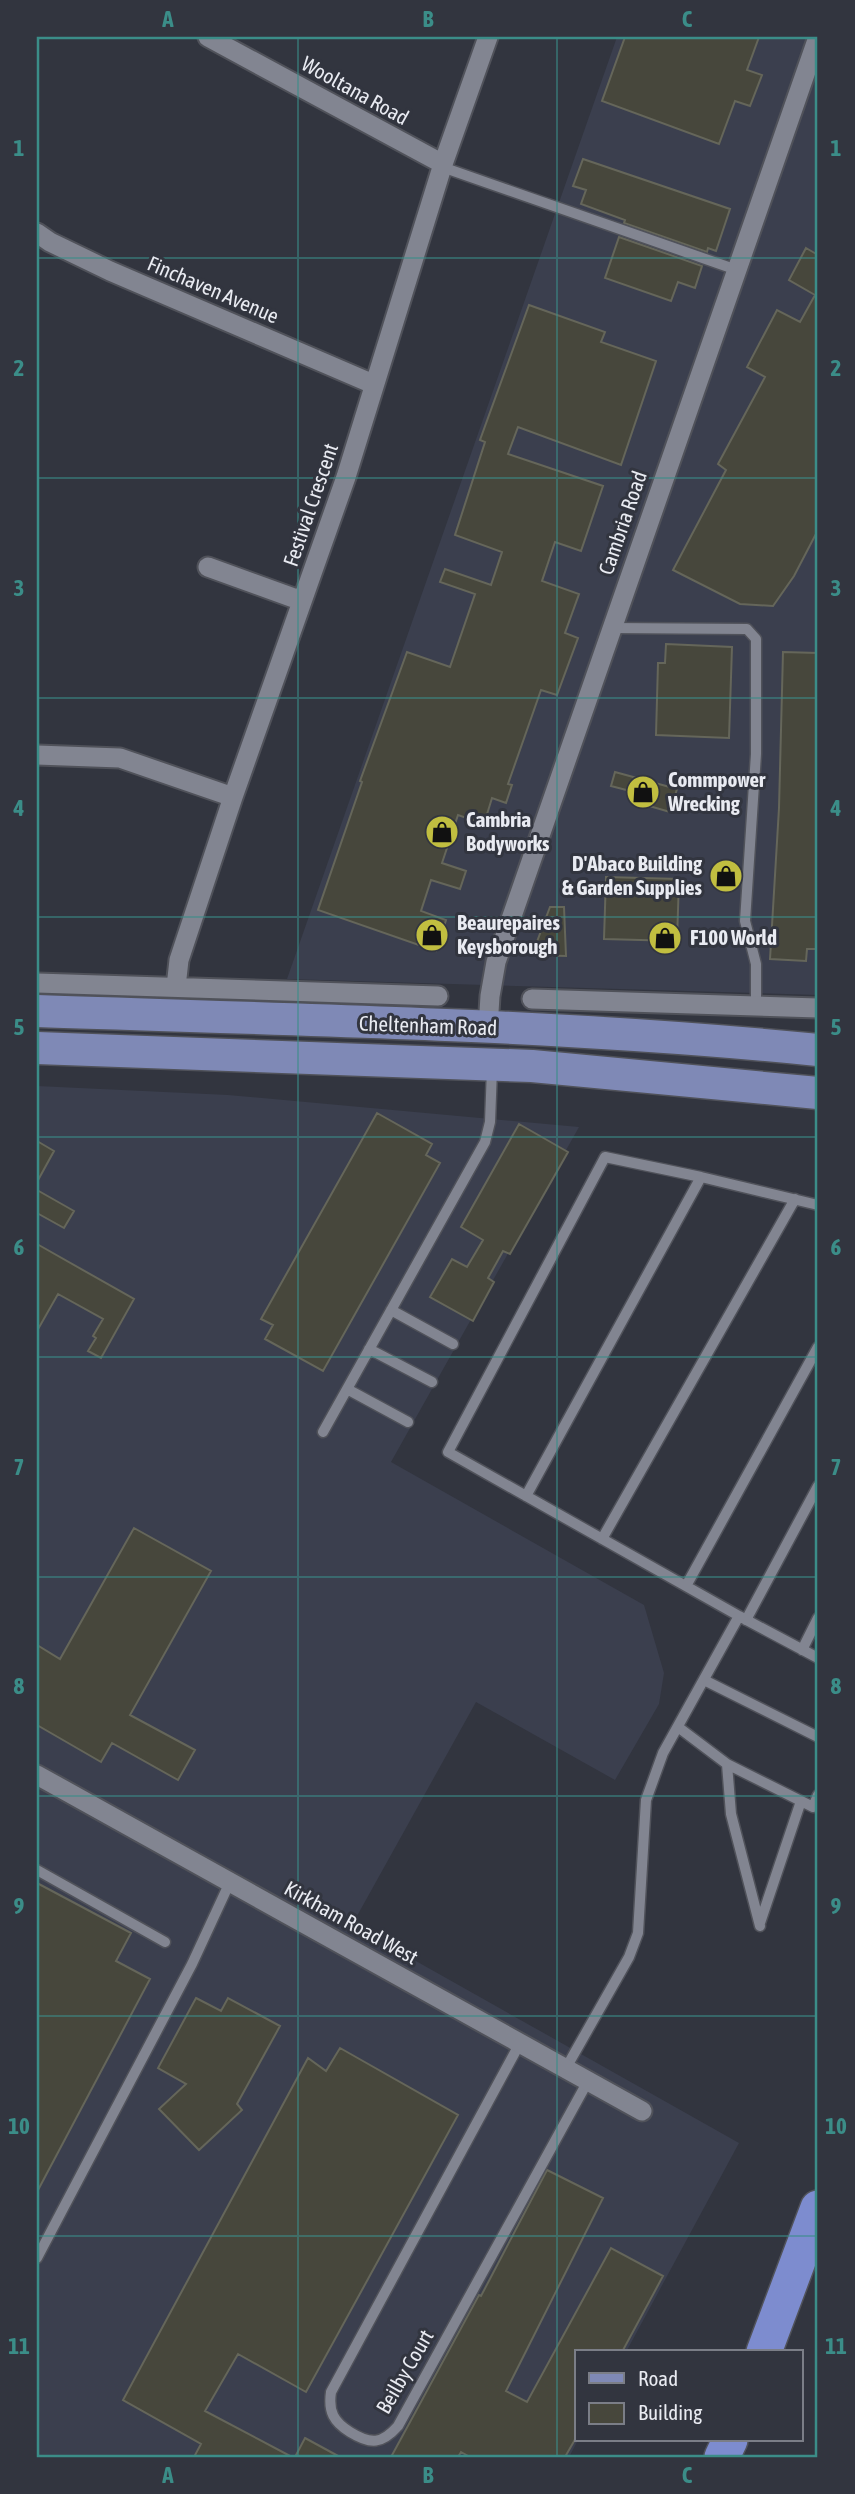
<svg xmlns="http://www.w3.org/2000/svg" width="855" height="2494" font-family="'Asap Condensed',sans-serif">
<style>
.built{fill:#3b3f4e}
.building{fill:#47473c;stroke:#65665a;stroke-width:2}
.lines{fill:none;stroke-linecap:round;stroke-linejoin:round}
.lane-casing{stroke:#50525a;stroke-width:13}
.street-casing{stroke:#50525a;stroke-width:23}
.primary-casing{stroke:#50525a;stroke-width:35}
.highway-casing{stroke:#50525a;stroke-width:38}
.lane{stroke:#828591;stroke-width:10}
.street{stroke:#828591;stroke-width:19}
.primary{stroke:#7f89b6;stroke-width:32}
.highway{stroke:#7d8ccf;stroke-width:35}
.grid{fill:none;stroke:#3b8d88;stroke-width:2;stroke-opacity:0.55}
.labels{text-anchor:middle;stroke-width:6;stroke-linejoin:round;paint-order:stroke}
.street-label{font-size:21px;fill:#e9ebf2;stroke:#32353f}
.poi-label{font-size:21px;font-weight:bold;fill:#e9ebf2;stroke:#32353f;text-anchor:start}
.neatline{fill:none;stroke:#3b8d88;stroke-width:2.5}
.grid-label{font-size:23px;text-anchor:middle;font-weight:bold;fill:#3b8d88}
</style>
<rect width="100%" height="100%" fill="#32353f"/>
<path class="built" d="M617 37H818V995L287 979Z
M37 1086 228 1095 579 1127 391 1462 644 1605 664 1673 659 1704 615 1780 476 1702 352 1925 739 2143 626 2352H577L578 2440 569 2457H37Z"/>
<path class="building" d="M625 37H759L747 70 762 75 750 106 735 101 719 144 602 101Z
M583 159 730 209 716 251 708 248 707 252 624 223 625 220 581 204 586 190 573 186Z
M619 237 702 266 695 288 678 282 671 301 605 278Z
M806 248 818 255V530L794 576 773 606 740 604 673 570 726 470 718 464 765 377 747 367 777 310 800 322 815 295 789 280Z
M529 305 605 332 601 342 656 361 621 465 518 427 508 454 603 486 581 551 555 542 542 581 579 594 565 633 578 638 557 695 541 690 508 784 512 785 506 803 492 798 484 824 458 815 442 863 466 871 460 889 431 880 421 911 446 920 436 951 318 910 362 782 360 781 407 652 450 667 475 594 440 582 445 569 491 585 502 552 455 535 485 442 480 440Z
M666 644 732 647 729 738 656 735 658 663H665Z
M783 652 818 653V949H807L806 961 770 959 779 808Z
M615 772 677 789 670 812 632 801 634 792 611 786Z
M606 877 679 879 677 941 604 939Z
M550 907H564L566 956 532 955Z
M377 1113 432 1144 426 1155 440 1163 323 1371 265 1339 273 1325 261 1319Z
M519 1124 568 1152 510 1254 503 1251 488 1278 494 1282 473 1321 430 1297 452 1259 467 1267 483 1240 461 1227Z
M37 1141 54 1151 37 1182Z
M37 1190 74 1211 64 1228 37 1213Z
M37 1244 134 1299 101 1358 88 1351 96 1338 93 1336 103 1319 58 1294 37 1331Z
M134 1528 211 1571 130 1715 195 1750 178 1780 112 1743 101 1762 37 1725V1645L60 1659Z
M37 1883 131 1933 116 1961 150 1979 37 2192Z
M196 1998 221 2011 228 1998 280 2026 237 2104 242 2110 199 2150 159 2109 186 2084 158 2068Z
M340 2048 458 2115 306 2392 238 2354 205 2411 292 2457H194L201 2444 123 2400 308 2058 326 2071Z
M547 2170 603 2198 506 2391 527 2402 611 2248 663 2276 622 2352H577V2436L565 2457H470L461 2452 458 2457H391L479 2295 481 2296Z
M305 2438 340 2457H295Z"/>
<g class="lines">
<defs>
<path id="lane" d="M442 167 737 270
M611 628 747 629 756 639V754L745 921 756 964V1005
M818 1205 701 1177 605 1157 448 1452 739 1616 818 1658
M391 1310 453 1344
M369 1349 432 1382
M347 1389 408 1422
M323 1432 485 1142 490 1122 492 1069
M526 1496 701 1177
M602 1539 795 1199
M686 1586 818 1347
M746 1620 818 1486
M802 1650 818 1618
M704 1680 818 1737
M678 1727 727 1764 813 1807 818 1795
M727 1764 731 1814 760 1926
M37 1870 165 1942
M760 1923 801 1801
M520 2043 331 2392C328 2412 334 2422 350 2432 371 2445 382 2444 398 2426L588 2081
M566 2068 629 1957 638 1933 646 1800 663 1753 739 1616
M37 2258 192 1964 230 1882"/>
<path id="street" d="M208 37 443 164
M37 233 50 242 110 271 373 384
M208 567 302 601
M37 755 120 758 233 797
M37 983 438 996
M176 987 179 960 233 797 346 477 443 164 488 37
M532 999 818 1008
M488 1028 490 996 496 962 818 37
M37 1775 642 2111"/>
<path id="primary" d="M37 1011C297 1020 559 1024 818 1050
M37 1048 532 1066 818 1093"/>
<path id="highway" d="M764 2352 818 2208
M722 2457 730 2440"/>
</defs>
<use href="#lane" class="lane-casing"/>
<use href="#street" class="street-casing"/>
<use href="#primary" class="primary-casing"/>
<use href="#highway" class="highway-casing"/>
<use href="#lane" class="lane"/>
<use href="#street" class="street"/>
<use href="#primary" class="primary"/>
<use href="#highway" class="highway"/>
</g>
<path class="grid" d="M298 37V2457M557 37V2457M37 258H818M37 478H818M37 698H818M37 917H818M37 1137H818M37 1357H818M37 1577H818M37 1796H818M37 2016H818M37 2236H818"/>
<defs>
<symbol id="shop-disc" viewBox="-11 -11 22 22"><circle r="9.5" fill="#c1be40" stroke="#32353f"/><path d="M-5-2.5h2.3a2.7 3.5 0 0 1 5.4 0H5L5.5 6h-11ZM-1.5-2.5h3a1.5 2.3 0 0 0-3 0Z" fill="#111"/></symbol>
</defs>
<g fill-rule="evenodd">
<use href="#shop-disc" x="624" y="773" width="38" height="38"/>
<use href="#shop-disc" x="423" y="813" width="38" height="38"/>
<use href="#shop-disc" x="707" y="857" width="38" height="38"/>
<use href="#shop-disc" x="413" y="916" width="38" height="38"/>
<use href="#shop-disc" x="646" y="919" width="38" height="38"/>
</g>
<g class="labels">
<g class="street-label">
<text transform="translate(355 91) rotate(29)" y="7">Wooltana Road</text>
<text transform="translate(213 290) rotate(23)" y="7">Finchaven Avenue</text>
<text transform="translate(311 505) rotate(-71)" y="7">Festival Crescent</text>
<text transform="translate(623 523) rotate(-71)" y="7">Cambria Road</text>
<text transform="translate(428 1026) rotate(2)" y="7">Cheltenham Road</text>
<text transform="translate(351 1923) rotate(29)" y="7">Kirkham Road West</text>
<text transform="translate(405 2372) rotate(-60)" y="7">Beilby Court</text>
</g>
<g class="poi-label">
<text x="668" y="787">Commpower<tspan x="668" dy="24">Wrecking</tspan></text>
<text x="466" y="827">Cambria<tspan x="466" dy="24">Bodyworks</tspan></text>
<text x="702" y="871" text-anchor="end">D'Abaco Building<tspan x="702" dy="24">&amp; Garden Supplies</tspan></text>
<text x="457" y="930">Beaurepaires<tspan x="457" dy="24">Keysborough</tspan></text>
<text x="690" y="945">F100 World</text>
</g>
</g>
<rect width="855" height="2494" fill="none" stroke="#32353f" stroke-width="77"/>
<rect x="575" y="2350" width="228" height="91" fill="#32353f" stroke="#7b7e87" stroke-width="2"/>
<rect x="589" y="2373" width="35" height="10" fill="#7f89b6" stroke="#7b7e87" stroke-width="2"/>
<text x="638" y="2386" font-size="21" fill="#e9ebf2">Road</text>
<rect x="589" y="2403" width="35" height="21" fill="#47473c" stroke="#7b7e87" stroke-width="2"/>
<text x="638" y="2420" font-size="21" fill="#e9ebf2">Building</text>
<rect x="38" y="38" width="778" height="2418" class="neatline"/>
<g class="grid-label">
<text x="168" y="27">A</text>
<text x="428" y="27">B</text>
<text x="687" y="27">C</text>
<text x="19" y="156">1</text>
<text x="836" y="156">1</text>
<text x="19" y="376">2</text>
<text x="836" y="376">2</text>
<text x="19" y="596">3</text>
<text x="836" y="596">3</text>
<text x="19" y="816">4</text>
<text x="836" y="816">4</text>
<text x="19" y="1035">5</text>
<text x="836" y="1035">5</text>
<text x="19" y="1255">6</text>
<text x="836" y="1255">6</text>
<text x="19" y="1475">7</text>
<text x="836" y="1475">7</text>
<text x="19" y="1694">8</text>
<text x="836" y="1694">8</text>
<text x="19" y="1914">9</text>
<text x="836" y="1914">9</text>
<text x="19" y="2134">10</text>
<text x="836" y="2134">10</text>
<text x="19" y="2354">11</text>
<text x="836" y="2354">11</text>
<text x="168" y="2483">A</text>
<text x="428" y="2483">B</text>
<text x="687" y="2483">C</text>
</g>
</svg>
